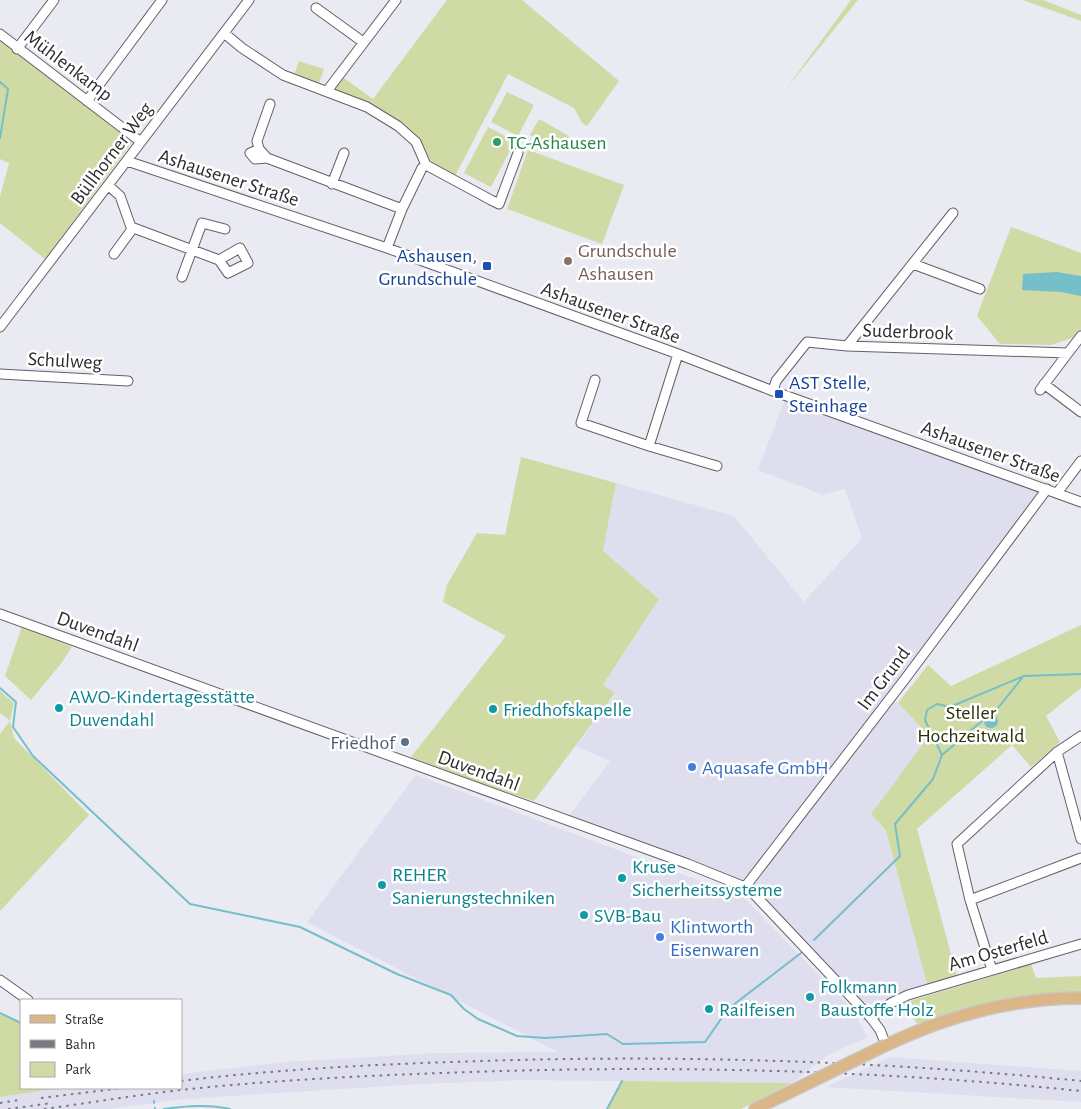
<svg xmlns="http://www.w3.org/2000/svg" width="1081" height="1109" font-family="'Alegreya Sans',sans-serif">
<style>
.built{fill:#dedeee}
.green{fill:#cfdaa5}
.water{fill:#75bfc8}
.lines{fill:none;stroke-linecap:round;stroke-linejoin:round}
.stream{stroke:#75bfc8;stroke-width:2}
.minor-casing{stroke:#616169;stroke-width:11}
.major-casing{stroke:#c8c8c9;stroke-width:14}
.minor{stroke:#fff;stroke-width:9}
.major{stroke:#dab689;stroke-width:11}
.rail{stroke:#78787e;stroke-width:2;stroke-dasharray:2.5 5;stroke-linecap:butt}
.major-bridge-casing{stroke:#c8c8c9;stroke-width:14;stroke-linecap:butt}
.major-bridge{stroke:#dab689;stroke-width:11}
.leisure-dot{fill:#2e9e5b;stroke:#fff;stroke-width:2}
.education-dot{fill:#8d6e63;stroke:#fff;stroke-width:2}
.transit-dot{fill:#1a4fb4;stroke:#fff;stroke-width:2}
.culture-dot{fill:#0f9aa8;stroke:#fff;stroke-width:2}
.service-dot{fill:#5c6f8a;stroke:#fff;stroke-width:2}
.shop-dot{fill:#3f7fe0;stroke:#fff;stroke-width:2}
.labels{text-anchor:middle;stroke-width:5;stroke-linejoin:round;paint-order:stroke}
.street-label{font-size:20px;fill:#2d2d30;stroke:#fff}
.leisure-label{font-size:20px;fill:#27864d;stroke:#fff;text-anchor:start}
.education-label{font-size:20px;fill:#785e54;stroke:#fff;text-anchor:start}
.transit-label{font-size:20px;fill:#164399;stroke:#fff;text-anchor:end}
.culture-label{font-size:20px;fill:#0d838f;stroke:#fff;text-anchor:start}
.park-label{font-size:20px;fill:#282e03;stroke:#fff}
.service-label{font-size:20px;fill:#4e5e75;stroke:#fff;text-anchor:end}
.shop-label{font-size:20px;fill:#366cbe;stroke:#fff;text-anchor:start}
</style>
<rect width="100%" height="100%" fill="#eaeaf3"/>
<path class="built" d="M785 399 1040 492 890 695 929 736 871 814 886 832 927 984 871 1004 859 1000 754 889 742 881 569 816 610 761 576 746 615 694 603 686 659 599 603 551 616 483 734 516 804 602 862 538 845 489 823 495 758 470Z
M416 775 743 897 850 1007 868 1037 828 1055 792 1083 521 1080 421 1084 184 1099 109 1109H0V1097L61 1088H181V1074L287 1062 435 1053 558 1052 307 922Z
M890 1057 1081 1071V1102L826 1087Z"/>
<path class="green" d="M447 0H522L619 81 587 126 582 123 574 108 508 74 455 176 432 163 418 137 368 106 333 91 332 89 341 76 373 99Z
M851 0H858L786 89Z
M1023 0H1043L1081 15V21Z
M0 40 132 142 45 259 0 223V197L9 163 0 159Z
M299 61 324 69 319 83 294 75Z
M507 92 534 105 518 136 491 122Z
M539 119 569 136 560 152 530 135Z
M488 127 515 141 491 187 464 173Z
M528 150 624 185 602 244 507 209Z
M1011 227 1081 253V330L1078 336 1051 345 1000 344 977 316Z
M521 457 616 483 603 551 659 599 603 685 615 693 534 801 482 784 411 757 506 636 443 602 447 585 477 533 505 535Z
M1081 625V688L1046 716 1060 742 1031 767 1012 745 917 829 957 976 927 984 886 831 871 814 929 736 898 703 928 665 951 686Z
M22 626 72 647 60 665 31 700 5 676Z
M0 691 14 703 10 721 14 738 89 815 0 911V734L10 721 0 713Z
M1031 964 1036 978 1081 976V993H1049L964 1008 917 1024 904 1003Z
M0 1014 21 1022V1088H61L0 1097Z
M622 1081 792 1083 741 1109H607Z"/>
<path class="water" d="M1057 272 1081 276V296L1061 292 1022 290 1023 274Z
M984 721a7 7 0 1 1 14 0a7 7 0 1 1-14 0Z"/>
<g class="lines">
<path class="stream" d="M0 82 8 89 0 138
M0 688 16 702 13 727 33 756 190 904 300 927 397 974 451 995 464 1009 478 1019 517 1036 545 1038 607 1034 623 1044 705 1042 728 1009 801 953
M994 713 1022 678
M942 755 983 720
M814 940 900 856 895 824 933 779 942 755 925 720 927 710 937 704 950 707 1024 676 1081 674
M0 1013 21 1023
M154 1101V1103
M155 1108V1109
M164 1109C187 1106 208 1104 230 1109
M607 1109 622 1081"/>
<defs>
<path id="minor" d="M316 8 363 42
M224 33 242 48 283 75 367 107 398 126 416 142 426 165 491 200 499 204 518 153
M0 34 141 142
M17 49 54 0
M327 91 396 0
M87 101 162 0
M270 104 257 141 259 149 267 158 402 209
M259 149 250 153 255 159 267 158
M127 161 387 248 678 354 773 391 1081 502
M332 184 344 153
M109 186 120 196 131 227 219 260 228 273 248 263 240 248 219 260
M387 248 402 209 422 168
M114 254 133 228
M913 264 980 289
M182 277 202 223 225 229
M0 327 249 0
M847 346 953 213
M678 354 649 446 717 466
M0 374 128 381
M595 380 581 423 649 446
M1044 384 1081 412
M1040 390 1068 353
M773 391 776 381 807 342 847 346 1068 353 1081 336
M1057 493 1081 461
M0 614 688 864 745 887 753 893 871 1018 880 1030 886 1045
M1057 752 1081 839
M745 887 905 679 1047 489
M970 900 1081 858
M992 970 970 900 957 844 1057 752 1081 736
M0 980 28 1000
M871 1018 891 1003 908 995 1081 944"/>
<path id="major" d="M886 1045C947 1016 1014 998 1081 998
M755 1109 788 1093"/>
</defs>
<use href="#minor" class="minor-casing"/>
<use href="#major" class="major-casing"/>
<use href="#minor" class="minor"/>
<use href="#major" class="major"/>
<path class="rail" d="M181 1081C271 1070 362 1065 452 1062 662 1054 872 1060 1081 1081
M41 1098 123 1088
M0 1103 19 1100
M8 1109 52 1103
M44 1109C96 1102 148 1093 200 1088 290 1079 380 1075 471 1072 674 1065 878 1070 1081 1091"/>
<defs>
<path id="major-bridge" d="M788 1093 886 1045"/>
</defs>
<use href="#major-bridge" class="major-bridge-casing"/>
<use href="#major-bridge" class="major-bridge"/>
</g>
<circle class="leisure-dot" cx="497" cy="142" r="5"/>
<circle class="education-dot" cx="568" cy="261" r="5"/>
<g class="transit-dot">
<rect x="482" y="261" width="10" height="10" rx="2.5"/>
<rect x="774" y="389" width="10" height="10" rx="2.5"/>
</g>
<g class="culture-dot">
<circle cx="59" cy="708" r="5"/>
<circle cx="493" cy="709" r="5"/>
<circle cx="622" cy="878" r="5"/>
<circle cx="382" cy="885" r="5"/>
<circle cx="584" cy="915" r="5"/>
<circle cx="810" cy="997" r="5"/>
<circle cx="709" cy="1009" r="5"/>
</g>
<circle class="service-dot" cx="405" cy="742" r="5"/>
<g class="shop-dot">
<circle cx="692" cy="767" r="5"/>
<circle cx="660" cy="937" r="5"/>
</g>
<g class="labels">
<g class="street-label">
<text transform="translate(69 65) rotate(37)" y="7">Mühlenkamp</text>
<text transform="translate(111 153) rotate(-53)" y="7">Büllhorner Weg</text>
<text transform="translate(229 177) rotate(18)" y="7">Ashausener Straße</text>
<text transform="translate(611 312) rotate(20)" y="7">Ashausener Straße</text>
<text transform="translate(908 331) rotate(2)" y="7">Suderbrook</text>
<text transform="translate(65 360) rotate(3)" y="7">Schulweg</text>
<text transform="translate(991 451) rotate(20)" y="7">Ashausener Straße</text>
<text transform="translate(98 631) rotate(20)" y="7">Duvendahl</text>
<text transform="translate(883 678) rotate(-53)" y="7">Im Grund</text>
<text transform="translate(479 770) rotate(20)" y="7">Duvendahl</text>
<text transform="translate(998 950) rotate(-16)" y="7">Am Osterfeld</text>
</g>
<g class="leisure-label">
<text x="507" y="149">TC-Ashausen</text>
</g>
<g class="education-label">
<text x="578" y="257">Grundschule<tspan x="578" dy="23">Ashausen</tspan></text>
</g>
<g class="transit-label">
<text x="477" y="262">Ashausen,<tspan x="477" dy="23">Grundschule</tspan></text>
<text x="789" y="389" text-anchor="start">AST Stelle,<tspan x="789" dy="23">Steinhage</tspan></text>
</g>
<g class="culture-label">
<text x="69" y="703">AWO-Kindertagesstätte<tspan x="69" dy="23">Duvendahl</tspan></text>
<text x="503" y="716">Friedhofskapelle</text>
<text x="632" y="873">Kruse<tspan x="632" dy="23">Sicherheitssysteme</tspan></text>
<text x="392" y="881">REHER<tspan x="392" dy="23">Sanierungstechniken</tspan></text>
<text x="594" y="922">SVB-Bau</text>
<text x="820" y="993">Folkmann<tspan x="820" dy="23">Baustoffe Holz</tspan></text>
<text x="719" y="1016">Railfeisen</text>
</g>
<g class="park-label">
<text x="971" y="719">Steller<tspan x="971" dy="23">Hochzeitwald</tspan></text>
</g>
<g class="service-label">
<text x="395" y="749">Friedhof</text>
</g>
<g class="shop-label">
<text x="702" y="774">Aquasafe GmbH</text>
<text x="670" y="933">Klintworth<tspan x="670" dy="23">Eisenwaren</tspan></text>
</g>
</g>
<rect x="20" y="999" width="162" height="90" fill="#ffffff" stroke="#ababac"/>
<rect x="30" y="1015" width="25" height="8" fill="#dab689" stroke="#ababac"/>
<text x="65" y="1024" font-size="15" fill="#2d2d30">Straße</text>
<rect x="30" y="1040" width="25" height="8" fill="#78787e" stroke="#ababac"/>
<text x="65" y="1049" font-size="15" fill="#2d2d30">Bahn</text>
<rect x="30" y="1062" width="25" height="15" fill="#cfdaa5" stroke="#ababac"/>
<text x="65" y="1074" font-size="15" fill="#2d2d30">Park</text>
</svg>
